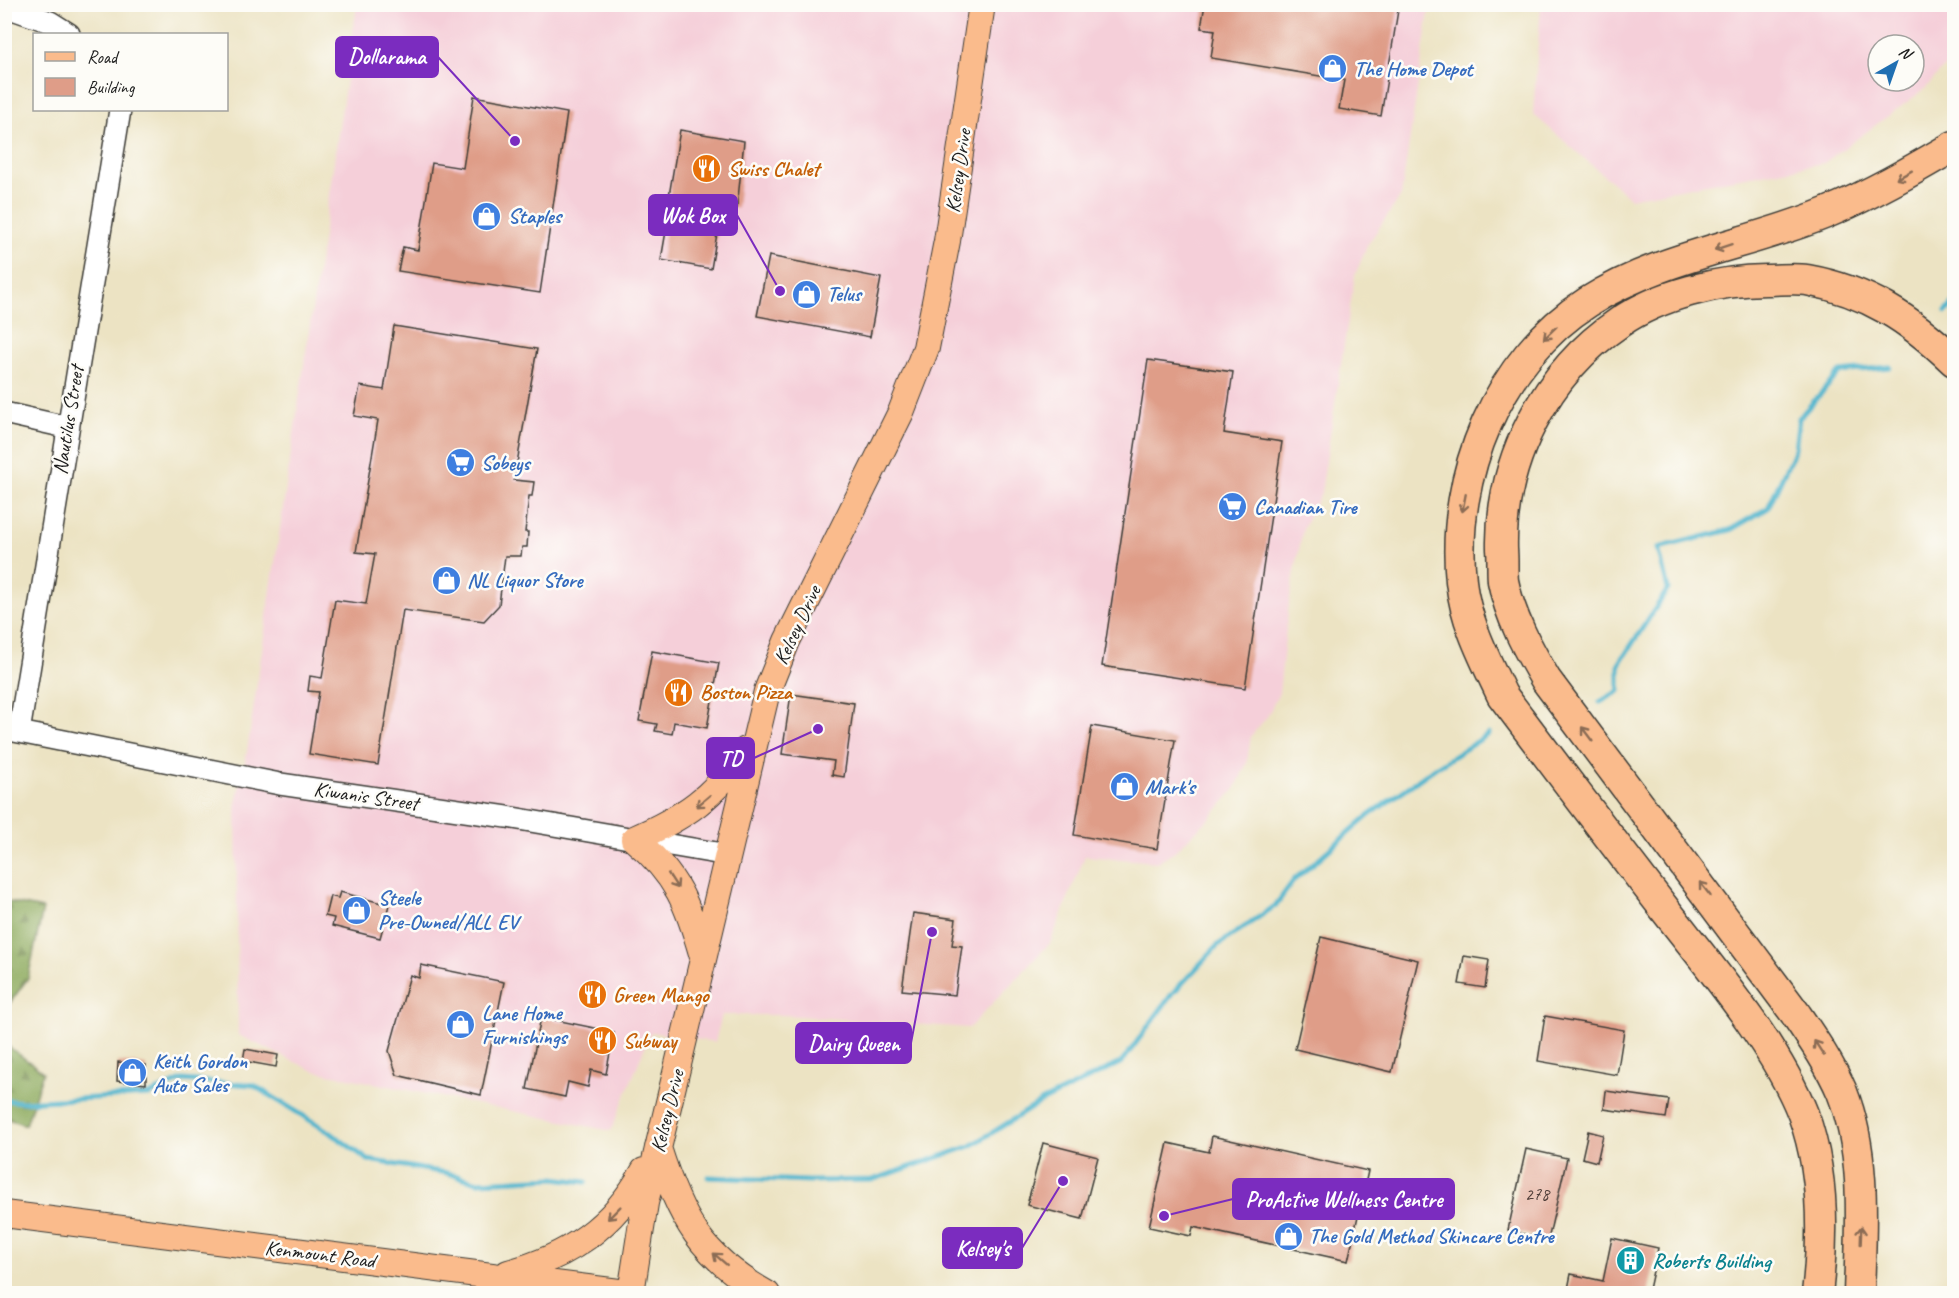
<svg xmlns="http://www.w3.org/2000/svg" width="1959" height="1298" font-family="Caveat,sans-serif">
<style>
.built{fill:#f5cfd9;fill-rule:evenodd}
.forest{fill:url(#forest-firs);stroke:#55643d;stroke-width:1.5}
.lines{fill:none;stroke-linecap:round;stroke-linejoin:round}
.stream{stroke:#4db4cc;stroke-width:5}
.building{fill:#df9d88}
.minor-casing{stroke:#3b3a35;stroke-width:24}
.major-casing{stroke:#3b3a35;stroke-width:28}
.highway-casing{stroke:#3b3a35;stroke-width:33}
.minor{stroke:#fff;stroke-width:21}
.major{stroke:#fabb8c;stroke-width:26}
.highway{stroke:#fabb8c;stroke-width:30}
.oneway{stroke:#8b6c54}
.labels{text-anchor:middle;stroke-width:5;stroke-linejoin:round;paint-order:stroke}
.number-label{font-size:18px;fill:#4d3c37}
.shop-label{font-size:21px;font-weight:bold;fill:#366cbe;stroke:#fdfcf7;text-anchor:start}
.food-label{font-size:21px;font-weight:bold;fill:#c56008;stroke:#fdfcf7;text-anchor:start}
.street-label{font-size:21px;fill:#1c1c1c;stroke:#fdfcf7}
.culture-label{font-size:21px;font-weight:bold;fill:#0d838f;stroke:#fdfcf7;text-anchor:start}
.leader{fill:none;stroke:#7b2cbf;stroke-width:2}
.callout-dot{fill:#7b2cbf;stroke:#fdfcf7;stroke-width:2}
.callout{fill:#7b2cbf;stroke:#7b2cbf;stroke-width:2}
.callout-label{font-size:22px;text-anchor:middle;font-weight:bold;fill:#fff}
</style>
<defs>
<pattern id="forest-firs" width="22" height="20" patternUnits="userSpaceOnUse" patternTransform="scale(1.5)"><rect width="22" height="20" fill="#8eab5e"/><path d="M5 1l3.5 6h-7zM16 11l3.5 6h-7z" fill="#738a4d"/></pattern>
</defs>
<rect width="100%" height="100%" fill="#fdfcf7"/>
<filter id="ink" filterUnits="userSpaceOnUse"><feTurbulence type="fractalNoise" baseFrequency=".0167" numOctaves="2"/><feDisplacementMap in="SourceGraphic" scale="12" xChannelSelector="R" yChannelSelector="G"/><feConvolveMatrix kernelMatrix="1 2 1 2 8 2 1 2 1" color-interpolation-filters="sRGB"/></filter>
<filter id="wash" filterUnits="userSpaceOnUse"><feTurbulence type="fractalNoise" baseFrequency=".008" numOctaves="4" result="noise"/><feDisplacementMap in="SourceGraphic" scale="24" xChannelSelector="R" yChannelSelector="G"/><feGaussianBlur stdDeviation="1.35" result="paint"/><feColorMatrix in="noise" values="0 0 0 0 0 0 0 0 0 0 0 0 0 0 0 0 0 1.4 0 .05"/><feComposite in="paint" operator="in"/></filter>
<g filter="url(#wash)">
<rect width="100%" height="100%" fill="#ece3c3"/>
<path class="built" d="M357 5H1430L1401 196 1368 244 1355 275 1321 493 1303 529 1289 603 1279 693 1267 717 1251 736 1247 763 1235 789 1210 818 1175 851 1157 862 1085 856 1050 943 969 1028 783 1015H722L715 1042 651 1032 611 1131 314 1071 238 1035 236 803 247 752Z
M1541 5H1954V56L1925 89 1824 163 1630 198 1533 114ZM1878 45H1914V81H1878Z"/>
<path class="forest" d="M5 901 43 909 28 978 5 1010Z
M5 1044 43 1072 26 1125 5 1118Z"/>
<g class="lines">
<path class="stream" d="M1946 312 1954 303
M1600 702 1619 691V664L1668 589 1658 548 1730 530 1768 508 1795 449 1799 418 1840 372 1890 367
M4 1100 22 1102 149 1095 182 1080 253 1085 331 1133 368 1160 447 1173 478 1182 554 1178 586 1182
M708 1177 809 1181 872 1180 971 1146 1041 1102 1122 1062 1172 994 1218 945 1275 906 1294 880 1368 816 1435 768 1489 734"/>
</g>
<g id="blocks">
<path class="building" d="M1205 4H1399L1381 116 1339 109 1344 80 1211 58 1215 30 1201 28Z
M474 96 567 113 540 293 398 271 403 247 418 250 432 163 463 168Z
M680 130 744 141 737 208 669 196Z
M670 208 720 216 711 269 661 260Z
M769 256 881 278 870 337 757 316Z
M394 326 537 349 514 480 534 482 532 496H529L525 532H528L527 547H522L521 556H505L499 605 484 621 403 610 378 765 309 754 319 692 308 691 310 676 322 678 335 600 366 604 375 554 356 552 378 420 354 416 360 386 384 390Z
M1148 360 1233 372 1224 433 1282 442 1245 688 1102 666Z
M652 651 719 663 707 728 674 722 672 734 655 731 657 724 639 721Z
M791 694 854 703 844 777 832 775 834 761 782 754Z
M1092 726 1175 740 1157 849 1074 835Z
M340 892 389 905 380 938 332 926 334 918 325 916 330 896 338 898Z
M913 913 956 919 952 945 962 946 955 995 902 990Z
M1321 937 1418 960 1392 1072 1295 1049Z
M1464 956 1489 960 1485 988 1459 984Z
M421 965 504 982 481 1095 397 1075 389 1051 410 975 419 978Z
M1545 1016 1624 1030 1617 1075 1538 1061Z
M541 1017 614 1032 606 1074 591 1070 588 1087 568 1082 565 1097 527 1089Z
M245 1049 278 1055 276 1067 243 1061Z
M118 1062 146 1065V1084L117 1081Z
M1606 1091 1669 1100 1666 1118 1604 1109Z
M1588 1131 1603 1135 1597 1162 1582 1158Z
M1212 1136 1368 1171 1348 1261 1193 1227 1191 1236 1149 1227 1168 1143 1209 1152Z
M1043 1143 1098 1157 1082 1219 1027 1205Z
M1526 1149 1567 1158 1548 1240 1508 1230Z
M1612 1238 1658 1248 1648 1294H1567L1571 1274 1603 1281Z"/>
</g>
</g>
<g filter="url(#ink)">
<use href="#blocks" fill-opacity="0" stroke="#3b3a35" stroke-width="1.5"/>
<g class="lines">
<defs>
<path id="minor" d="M4 6 50 22 69 34
M4 413 66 427
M4 729 280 784 507 817 728 855
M19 732 120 110"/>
<path id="major" d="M703 957C688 904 677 875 634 839 685 817 714 797 746 750
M658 1148C680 1218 701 1257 767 1294
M4 1214 635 1294
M508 1273C568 1257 613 1227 644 1171
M631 1293 645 1203 767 691 787 641 901 412 926 348 947 241 982 4"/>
<path id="highway" d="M1817 1294C1824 1235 1824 1171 1803 1114 1776 1045 1713 971 1667 912 1611 840 1557 768 1502 695 1485 659 1465 621 1461 581 1450 476 1498 359 1588 302 1660 256 1748 245 1826 213 1870 195 1913 170 1954 146
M1859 1294C1861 1226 1867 1156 1842 1092 1830 1064 1812 1038 1795 1013L1546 680C1528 649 1510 617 1503 581 1502 571 1503 560 1502 549 1500 460 1546 372 1620 322 1659 295 1719 280 1766 280 1779 280 1794 278 1807 280 1868 291 1910 319 1954 361"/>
</defs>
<use href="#minor" class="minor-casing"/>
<use href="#major" class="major-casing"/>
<use href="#highway" class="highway-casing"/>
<use href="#minor" class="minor"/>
<use href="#major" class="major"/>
<use href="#highway" class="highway"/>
</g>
<defs><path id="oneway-shaft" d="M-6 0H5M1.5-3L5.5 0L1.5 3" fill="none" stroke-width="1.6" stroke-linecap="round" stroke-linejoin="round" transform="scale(1.5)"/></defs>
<g class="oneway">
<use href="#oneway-shaft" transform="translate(1904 175) rotate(151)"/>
<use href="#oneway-shaft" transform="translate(1723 247) rotate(162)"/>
<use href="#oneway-shaft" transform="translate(1550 333) rotate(136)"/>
<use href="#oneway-shaft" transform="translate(1464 503) rotate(101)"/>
<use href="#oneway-shaft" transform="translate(1587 734) rotate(-127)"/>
<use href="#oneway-shaft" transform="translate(703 801) rotate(140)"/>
<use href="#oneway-shaft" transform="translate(673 881) rotate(57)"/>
<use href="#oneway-shaft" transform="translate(1705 889) rotate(-128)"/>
<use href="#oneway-shaft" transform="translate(1819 1048) rotate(-123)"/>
<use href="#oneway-shaft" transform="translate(614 1213) rotate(135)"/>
<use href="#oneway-shaft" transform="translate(1861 1235) rotate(-88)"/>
<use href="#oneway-shaft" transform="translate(720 1259) rotate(-139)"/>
</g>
</g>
<defs>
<symbol id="shop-disc" viewBox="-11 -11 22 22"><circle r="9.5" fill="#3f7fe0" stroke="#fdfcf7"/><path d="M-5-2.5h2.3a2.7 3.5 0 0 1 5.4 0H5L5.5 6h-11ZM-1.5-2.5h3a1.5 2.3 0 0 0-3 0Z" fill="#fff"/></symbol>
<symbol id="restaurant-disc" viewBox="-11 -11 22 22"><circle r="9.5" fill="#e8710a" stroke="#fdfcf7"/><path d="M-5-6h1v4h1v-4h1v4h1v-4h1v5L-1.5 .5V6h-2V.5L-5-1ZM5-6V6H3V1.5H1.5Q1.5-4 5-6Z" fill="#fff"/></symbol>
<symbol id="supermarket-disc" viewBox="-11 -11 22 22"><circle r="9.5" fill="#3f7fe0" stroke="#fdfcf7"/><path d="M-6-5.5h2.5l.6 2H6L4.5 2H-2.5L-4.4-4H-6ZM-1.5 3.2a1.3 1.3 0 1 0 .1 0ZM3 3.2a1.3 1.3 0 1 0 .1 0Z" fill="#fff"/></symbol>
<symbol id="building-disc" viewBox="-11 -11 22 22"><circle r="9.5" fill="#0f9aa8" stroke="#fdfcf7"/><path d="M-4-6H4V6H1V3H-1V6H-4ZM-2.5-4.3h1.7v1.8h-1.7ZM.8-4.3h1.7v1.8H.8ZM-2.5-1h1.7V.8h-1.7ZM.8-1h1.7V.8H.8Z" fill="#fff"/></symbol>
</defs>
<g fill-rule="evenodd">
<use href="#shop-disc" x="1316" y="52" width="33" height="33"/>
<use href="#restaurant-disc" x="690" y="152" width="33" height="33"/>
<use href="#shop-disc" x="470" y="200" width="33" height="33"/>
<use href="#shop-disc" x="790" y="278" width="33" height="33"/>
<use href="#supermarket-disc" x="444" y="446" width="33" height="33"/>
<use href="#supermarket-disc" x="1216" y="490" width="33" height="33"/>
<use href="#shop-disc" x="430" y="564" width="33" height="33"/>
<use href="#restaurant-disc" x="662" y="676" width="33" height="33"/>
<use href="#shop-disc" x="1108" y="770" width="33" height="33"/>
<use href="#shop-disc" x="340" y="894" width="33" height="33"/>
<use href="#restaurant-disc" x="576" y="978" width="33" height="33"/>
<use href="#shop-disc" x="444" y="1008" width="33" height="33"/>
<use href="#restaurant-disc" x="586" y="1024" width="33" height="33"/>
<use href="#shop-disc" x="116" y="1056" width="33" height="33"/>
<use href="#shop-disc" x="1272" y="1220" width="33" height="33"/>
<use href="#building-disc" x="1614" y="1244" width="33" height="33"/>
</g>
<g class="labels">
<g class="number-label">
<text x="1537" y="1200">278</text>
</g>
<g class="shop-label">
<text x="1354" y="76">The Home Depot</text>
<text x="508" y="223">Staples</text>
<text x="827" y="301">Telus</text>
<text x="481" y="470">Sobeys</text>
<text x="1254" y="514">Canadian Tire</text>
<text x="467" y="587">NL Liquor Store</text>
<text x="1145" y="794">Mark's</text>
<text x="378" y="905">Steele<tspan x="378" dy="24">Pre-Owned/ALL EV</tspan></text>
<text x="482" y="1020">Lane Home<tspan x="482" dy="24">Furnishings</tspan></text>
<text x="153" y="1068">Keith Gordon<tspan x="153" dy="24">Auto Sales</tspan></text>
<text x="1309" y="1243">The Gold Method Skincare Centre</text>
</g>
<g class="food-label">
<text x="728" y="176">Swiss Chalet</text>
<text x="700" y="699">Boston Pizza</text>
<text x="613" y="1002">Green Mango</text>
<text x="623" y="1048">Subway</text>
</g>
<g class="street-label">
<text transform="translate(958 171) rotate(-82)" y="7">Kelsey Drive</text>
<text transform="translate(68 420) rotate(-81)" y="7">Nautilus Street</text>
<text transform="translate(797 625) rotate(-65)" y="7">Kelsey Drive</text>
<text transform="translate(366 796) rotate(8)" y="7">Kiwanis Street</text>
<text transform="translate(667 1111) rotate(-76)" y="7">Kelsey Drive</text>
<text transform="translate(320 1254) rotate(7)" y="7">Kenmount Road</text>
</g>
<g class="culture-label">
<text x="1652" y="1268">Roberts Building</text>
</g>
</g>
<path class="leader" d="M515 141L438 57M780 291L737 215M818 729L754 758M932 932L911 1043M1164 1216L1233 1199M1063 1181L1022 1248"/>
<g class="callout-dot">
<circle cx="515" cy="141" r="6"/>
<circle cx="780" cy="291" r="6"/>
<circle cx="818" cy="729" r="6"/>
<circle cx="932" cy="932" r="6"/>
<circle cx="1164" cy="1216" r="6"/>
<circle cx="1063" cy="1181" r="6"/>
</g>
<g class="callout">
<rect x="336" y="37" width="102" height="40" rx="6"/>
<rect x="649" y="195" width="88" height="40" rx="6"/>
<rect x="707" y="738" width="47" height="40" rx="6"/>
<rect x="796" y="1023" width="115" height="40" rx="6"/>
<rect x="1233" y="1179" width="221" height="40" rx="6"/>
<rect x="943" y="1228" width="79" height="40" rx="6"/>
</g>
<g class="callout-label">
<text x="387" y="64">Dollarama</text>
<text x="693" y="223">Wok Box</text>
<text x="731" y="766">TD</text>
<text x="854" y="1051">Dairy Queen</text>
<text x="1344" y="1207">ProActive Wellness Centre</text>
<text x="983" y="1256">Kelsey's</text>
</g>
<rect width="1959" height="1298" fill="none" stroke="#fdfcf7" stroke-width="24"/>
<rect x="33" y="33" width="195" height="78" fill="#fdfcf7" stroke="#a3a29f" stroke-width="1.5"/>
<rect x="45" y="52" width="30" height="9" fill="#fabb8c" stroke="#a3a29f" stroke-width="1.5"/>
<text x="87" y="63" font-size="18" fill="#1c1c1c">Road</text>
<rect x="45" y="78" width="30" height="18" fill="#df9d88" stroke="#a3a29f" stroke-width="1.5"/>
<text x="87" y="93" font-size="18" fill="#1c1c1c">Building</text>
<g transform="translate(1896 63) rotate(40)"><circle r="28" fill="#fdfcf7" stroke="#a3a29f" stroke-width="1.5"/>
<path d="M0-4.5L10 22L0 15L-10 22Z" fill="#1f6fb2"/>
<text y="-9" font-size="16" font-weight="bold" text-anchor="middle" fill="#1c1c1c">N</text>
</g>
</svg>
